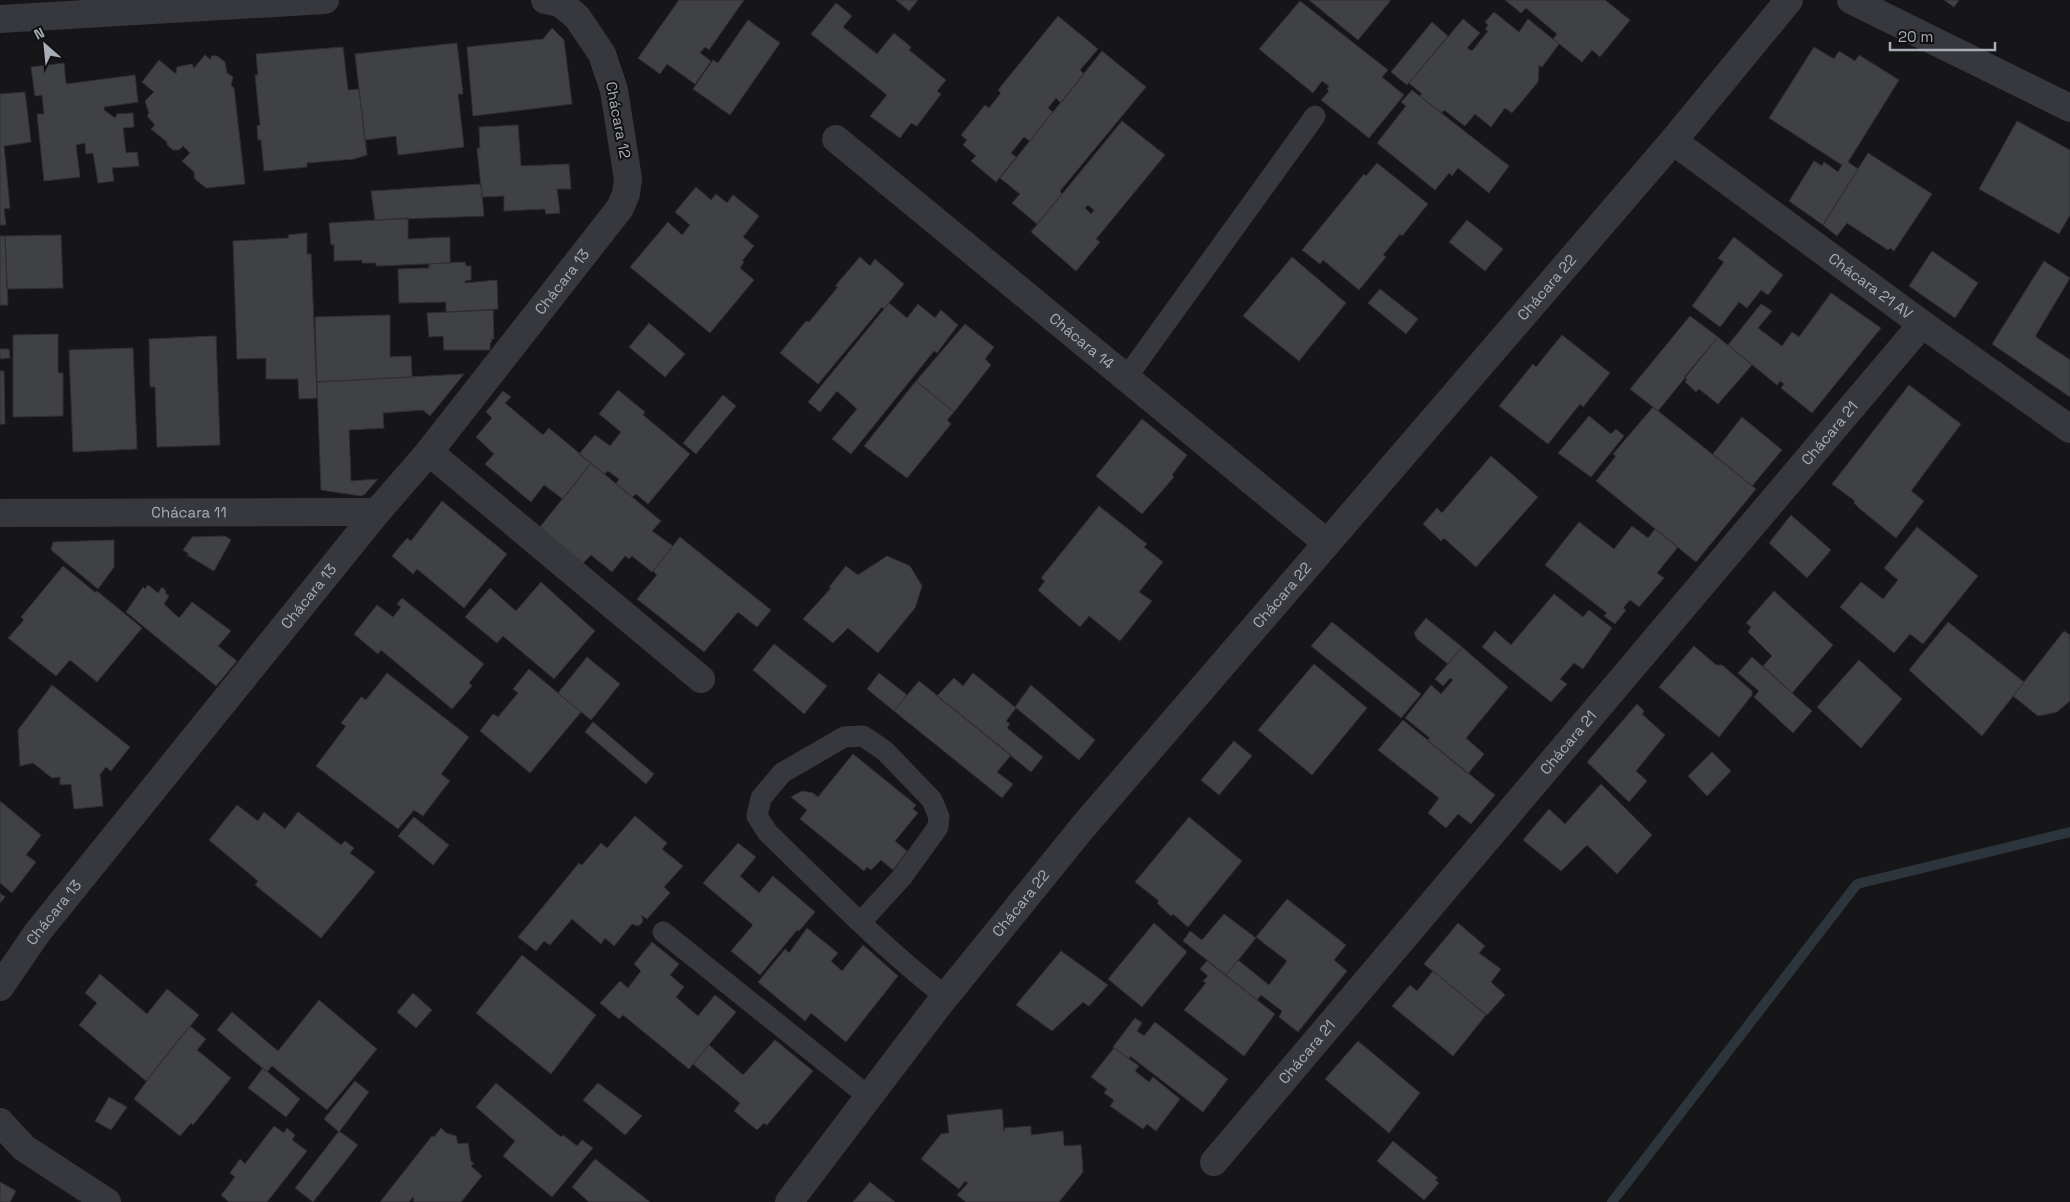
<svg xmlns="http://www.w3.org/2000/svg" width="2070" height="1202" font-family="'Space Grotesk',sans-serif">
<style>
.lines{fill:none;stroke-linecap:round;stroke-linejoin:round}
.stream{stroke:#2c353c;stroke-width:10}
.building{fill:#404145;stroke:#303034;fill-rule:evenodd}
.lane{stroke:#37383d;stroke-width:21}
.street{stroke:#37383d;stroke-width:28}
.labels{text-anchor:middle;stroke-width:4;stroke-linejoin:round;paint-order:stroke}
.street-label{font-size:15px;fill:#a8adb8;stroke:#111113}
</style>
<rect width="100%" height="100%" fill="#161618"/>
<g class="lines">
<path class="stream" d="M1612 1202 1857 884 2070 832"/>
</g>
<path class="building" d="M679 0H744L709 50 705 47 700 53 711 61 695 84 667 64 660 74 638 58Z
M896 0H918L909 11Z
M1309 0H1391L1358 40Z
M1505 0H1605L1630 20 1600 57 1592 50 1582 62 1553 39 1557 34 1526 8 1521 13Z
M1944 0H1959L1954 7Z
M1300 1 1388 70 1382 77 1404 95 1369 138 1321 100 1329 91 1327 89 1329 86 1322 81 1313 93 1259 49Z
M836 3 852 16 843 27 877 54 894 33 911 47 909 50 946 80 937 91 941 94 917 126 911 123 900 138 870 116 887 95 811 34Z
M1494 12 1519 32 1528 19 1559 44 1542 67 1539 65 1538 82 1512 113 1505 108 1491 127 1475 114 1465 126 1444 110 1442 113 1420 96 1422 94 1409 83 1463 19 1480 33 1467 48 1472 51 1488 31 1485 29 1488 25 1485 22Z
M1058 16 1098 49 1080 70 1084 74 1061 103 1056 98 1048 108 1053 112 1030 141 1024 137 1011 153 1016 157 996 182 971 161 976 156 963 145 967 140 961 135 985 105 989 108 1001 93 998 90Z
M748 20 780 43 730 115 693 89 713 60 718 63Z
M1432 22 1448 36 1407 85 1391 72Z
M552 28 564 40 572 104 473 116 467 47 543 39Z
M457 43 463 94H458L464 147 398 155 396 136 365 140 355 54Z
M343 47 348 90 359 89 367 155 354 159 307 163V167L297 168 264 171 261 140H258L257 126 260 125 255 75H258L256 54Z
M1814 47 1834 59 1839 51 1855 61 1859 55 1899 80 1848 162 1858 169 1823 225 1789 201 1814 161 1822 166 1824 162 1838 172 1842 165 1769 118Z
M1102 51 1146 87 1060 191 1062 194 1037 224 1012 203 1020 194 1000 178Z
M205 55 211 60V56H217L225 62 227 73 233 77 231 85 234 88 245 184 206 188 195 179 194 172 182 161 190 153 183 146 179 150H173L167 145V142L151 129 155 125 147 116 149 113 145 101 154 92 142 82 159 60 176 74 177 67 192 64 194 68Z
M64 63 66 84 135 75 138 102 104 107V110L115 118 117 114 133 113 134 127 123 128 126 153 137 152 139 166 112 168 114 181 98 183 93 153 86 154 85 143 76 145 80 177 44 181 37 114H44L42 95 35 96 31 67Z
M1412 90 1509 166 1489 193 1458 168 1452 176 1449 173 1435 190 1377 143 1406 106 1401 102Z
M25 92 31 142 4 146 10 208 4 209 6 225H0V94Z
M1122 121 1165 155 1096 239 1100 242 1076 271 1031 232ZM1088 205 1094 210 1091 214 1085 208Z
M2017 121 2070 150V215L2059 234 1979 189Z
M518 125 521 166 569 164 571 189H557L560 213 546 214 545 209 504 211V196L482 197 477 148H480L479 127Z
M1868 153 1932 194 1894 251 1890 248 1888 250 1847 223 1837 236 1823 225Z
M1377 163 1428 204 1402 236 1400 234 1383 255 1386 257 1359 290 1323 260 1320 264 1302 250 1364 174 1366 176Z
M481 184 484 216 375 220 371 191Z
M696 187 711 200 716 194 727 203 733 195 759 216 743 237 754 246 742 261 744 262 740 268 754 280 710 333 630 267 668 222 682 235 690 225 675 212Z
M408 218V239L450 237V263L376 266V263H362V260L334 261V244L331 245 329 223Z
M1467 220 1503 249 1485 271 1449 242Z
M307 233V254H311L317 398 299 399 298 379H266V358L237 359 233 241 289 238 288 235Z
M61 235 63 288 7 289 5 236Z
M0 236H5L8 305H0Z
M1734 237 1783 275 1768 295 1761 290 1747 308 1739 302 1720 327 1692 306 1724 262 1718 258Z
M1932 251 1978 283 1955 318 1909 286Z
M860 257 870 266 875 259 904 284 884 309 882 307 818 384 780 353 806 321 809 322 838 287 835 286Z
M1292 257 1346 303 1299 361 1243 316Z
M2044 261 2070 278 2036 335V337L2070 360V397L1992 344Z
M465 262 466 266H471V280L465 281V283L497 280 498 309 446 312V302L399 303 398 269 429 268V264Z
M1380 289 1418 319 1406 334 1368 303Z
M1831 293 1881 328 1812 413 1781 388 1784 384 1780 381 1777 385 1728 345 1761 304 1772 311 1758 328 1782 346 1792 332 1799 337Z
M889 303 907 318 918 304 935 318 941 310 958 325 937 353 934 351 851 454 832 439 857 409 837 391 820 412 808 402Z
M493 310 494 339H491L492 342 490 343V350H444L443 336 429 337 427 313Z
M390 315V357L411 356 412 377 317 382 315 317Z
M1690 316 1718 337 1658 411 1630 389Z
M649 323 685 354 665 377 629 347Z
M965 324 994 347 985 359 991 365 954 412 916 381Z
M58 334V373H63V416L13 417V335Z
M1562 335 1610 373 1583 407 1580 404 1548 444 1499 406 1533 364 1536 367Z
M216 336 220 445 157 447 155 387H150L149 339Z
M1718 337 1752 365 1718 404 1699 389 1696 392 1685 382 1687 379 1684 377Z
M133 348 137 449 73 452 69 350Z
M0 349H9L10 358 0 359Z
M0 371H4L5 424H0Z
M464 374 430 416 423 410 383 413 384 428 349 430 351 481 378 479 365 494 361 496 321 490 317 382Z
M916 381 954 412 947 420 951 424 907 478 864 446Z
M1909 385 1961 424 1911 491 1924 501 1896 538 1860 509 1854 503 1855 501 1832 484Z
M618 390 645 412 643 415 690 454 648 504 636 494 632 497 616 484 619 479 608 471 604 474 579 454 595 435 610 446 621 432 599 414Z
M503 391 511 397 505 403 543 435 549 428 591 463 563 499 544 485 531 502 485 464 494 454 476 437 492 418 486 412Z
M723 395 736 406 696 454 683 443Z
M1653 407 1756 489 1696 562 1596 481 1616 456 1613 454Z
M1589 416 1611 434 1616 429 1624 436 1591 477 1558 453Z
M1742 417 1782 450 1752 486 1713 454Z
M1142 419 1187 455 1172 475 1174 477 1142 514 1096 476Z
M1491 456 1538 497 1476 567 1444 538 1441 541 1423 524 1437 508 1442 513Z
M591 463 661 521 652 531 673 546 652 572 632 556 629 559 625 556 612 572 591 555 583 563 540 527Z
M442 501 507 554 464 608 417 569 413 574 392 556 407 538 411 541Z
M1099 506 1147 544 1144 547 1163 562 1139 592 1152 601 1120 641 1089 616 1080 627 1038 590 1045 581 1041 578Z
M1791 515 1831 550 1807 578 1769 543Z
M1579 522 1614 549 1632 526 1648 538 1655 529 1678 547 1657 573 1664 578 1639 607 1630 600 1623 608 1626 610 1615 624 1604 616 1607 613 1545 565Z
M1917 527 1978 576 1923 644 1910 634 1894 653 1840 607 1861 582 1883 599 1898 580 1884 568Z
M225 536 231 540 214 571 187 555 189 554 183 550 192 537Z
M680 537 771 610 757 627 738 612 704 652 637 599 657 575 653 571Z
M114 540V567L98 589 51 550 53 542Z
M887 556 910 566 922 586 915 608 878 653 848 628 833 643 803 619 831 588 829 587 846 566 858 575Z
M63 566 96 593 97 591 142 628 97 682 70 660 56 676 8 638 24 620 21 617Z
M541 582 595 631 554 679 503 636 497 643 465 617 490 588 516 611Z
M148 585 158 593 162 587 166 591 165 593 169 596 164 604 179 618 192 602 231 631 218 646 237 661 216 686 126 612 143 587 145 589Z
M1774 591 1833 645 1792 693 1763 666 1772 656 1748 632 1751 627 1746 623Z
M1554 594 1583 617 1589 610 1612 628 1583 669 1574 663 1560 679 1567 684 1551 702 1482 647 1495 631 1511 645Z
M402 598 484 664 469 683 472 686 452 709 381 650 378 654 354 634 377 605 393 617 401 607 397 604Z
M1426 618 1462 647 1448 664 1417 639 1414 633Z
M1332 622 1421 694 1401 718 1311 646Z
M1948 622 2024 682 1982 736 1909 670Z
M2064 631 2070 635V701L2057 712 2038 716 2013 696Z
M774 644 827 686 804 714 753 670Z
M1694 646 1716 665H1722L1752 691V695L1719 737 1659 687Z
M1462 647 1508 687 1466 738 1484 754 1468 774 1427 740 1430 738 1405 718 1431 685 1441 694 1453 680 1450 678 1443 686 1435 679Z
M587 657 620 684 591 720 558 693Z
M1752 657 1812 711 1793 733 1754 697 1759 691 1738 673Z
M1859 660 1902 699 1861 748 1817 707Z
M1314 664 1367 708 1312 775 1258 730Z
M529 669 581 712 530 773 480 731 493 714 498 717 518 693 513 689Z
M387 673 469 737 441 774 450 781 442 791 423 816 414 810 398 829 316 766 346 726 341 723 361 697 366 700Z
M879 673 907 695 894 711 867 689Z
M973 673 1016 708 1006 721 1010 724 1007 728 1043 757 1031 772 937 696 954 678 963 686Z
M919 681 1011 755 997 772 1013 784 1002 798 894 711Z
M52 685 130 747 111 771 106 767 100 774 103 806 74 809 71 784 60 785V777L52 778 33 763 20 766 18 730Z
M1031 685 1095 740 1079 760 1015 707Z
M1637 704 1644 711 1642 714 1665 735 1636 771 1647 781 1629 802 1587 762Z
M1403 720 1495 795 1471 824 1458 814 1446 828 1428 813 1439 798 1378 750Z
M593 722 654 774 646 784 585 732Z
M1234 741 1252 756 1219 795 1201 780Z
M1712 752 1731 771 1707 796 1688 776Z
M853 754 916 805 913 809 918 813 895 841 907 851 893 870 881 860 871 870 867 867 864 871 800 819 807 810 791 797 802 791 813 793 818 797Z
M1601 784 1652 835 1617 874 1587 845 1561 871 1523 840 1549 809 1565 824Z
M0 801 41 835 26 855 36 862 12 893 0 883Z
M237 805 258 821 264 812 285 829 298 812 341 845 345 841 354 848 350 853 375 872 321 938 255 885 258 881 209 840Z
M635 816 667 843 662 849 683 866 664 887 670 893 647 919 641 915 643 920 642 923 638 926 632 924 614 946 605 938 601 944 572 919 550 945 544 941 536 951 518 937 579 863 582 865 601 843 607 848Z
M414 817 449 845 433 865 398 836Z
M1189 817 1242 861 1188 927 1173 914 1171 916 1157 903 1159 901 1135 882Z
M738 843 756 857 740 876 759 893 773 876 815 912 799 931 797 930 760 975 731 951 753 925 703 883Z
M0 893 5 897 0 903Z
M1287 899 1346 945 1334 960 1347 971 1298 1032 1279 1017 1282 1011 1261 995 1257 1000 1226 975 1238 960 1269 985 1287 961 1256 937Z
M1224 914 1256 938 1226 975 1183 941 1190 931 1202 940Z
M1154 923 1187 952 1142 1007 1108 979Z
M1458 923 1485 946 1479 953 1501 969 1491 982 1505 995 1487 1015 1424 964Z
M807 928 838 953 831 961 842 971 863 945 898 976 846 1042 811 1013 805 1021 758 982 785 949 789 953Z
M652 942 679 964 670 975 684 987 676 997 693 1012 698 1016 715 995 736 1012 689 1069 623 1015 619 1019 600 1003 620 981 628 988 641 971 634 964Z
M1061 951 1108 985 1089 1006 1083 1002 1052 1031 1016 1005Z
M522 955 596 1015 551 1074 476 1013Z
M1207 961 1275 1014 1244 1056 1184 1010 1206 983 1203 981 1208 976 1200 969Z
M1433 971 1486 1015 1453 1056 1392 1006 1410 985 1417 991Z
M100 974 147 1014 167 989 199 1015 146 1081 79 1025 97 1003 85 993Z
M413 993 432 1010 416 1028 397 1012Z
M319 1000 377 1049 327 1110 272 1066 267 1072 217 1030 232 1012 278 1051Z
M1135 1018 1142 1023 1137 1031 1144 1036 1155 1022 1228 1079 1203 1112 1130 1056 1129 1059 1113 1047Z
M190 1026 206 1039 197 1050 231 1078 193 1125 191 1123 180 1136 134 1099 159 1064Z
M775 1040 813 1071 767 1125 764 1123 757 1130 734 1111 740 1103 693 1064 709 1045 743 1075Z
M1358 1041 1420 1093 1389 1133 1325 1079Z
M1114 1048 1139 1066 1135 1071 1149 1082 1153 1077 1180 1099 1156 1131 1147 1124 1143 1129 1110 1106 1114 1100 1104 1093 1107 1089 1091 1077Z
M263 1068 300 1099 286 1117 248 1088Z
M355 1081 369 1092 339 1132 324 1119Z
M496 1083 561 1137 563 1135 577 1146 582 1140 593 1148 552 1197 503 1156 515 1141 476 1107Z
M598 1083 642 1116 625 1135 583 1100Z
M109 1097 127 1107 111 1130 95 1121Z
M1002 1109 1004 1132 1005 1128 1031 1126V1135L1063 1131 1064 1146 1081 1145 1083 1172 1059 1202H966L957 1195 968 1183 965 1181 959 1189 921 1159 941 1134 949 1133 947 1115Z
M274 1126 284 1133 287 1128 295 1135 292 1140 307 1151 267 1202H229L221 1195 235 1177 230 1173 240 1159 245 1164Z
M441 1128 446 1133 456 1136 458 1144 468 1143 471 1162 474 1163 471 1166 482 1176 461 1202H414L413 1197 409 1202H380L432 1136 434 1137Z
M339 1131 358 1145 313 1202 295 1188Z
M1393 1141 1438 1178 1435 1180 1439 1183 1424 1200 1377 1161Z
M595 1159 650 1202H589L572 1187Z
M0 1182 16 1191 10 1202H0Z
M870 1182 895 1202H853Z"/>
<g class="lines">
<path class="lane" d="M1126 378 1315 116
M861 922 902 877 938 827 939 817 932 800 885 751 863 736 844 737 782 773 761 798 757 816 768 833C826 889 882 947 946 997
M663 932 869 1097"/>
<g class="street">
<path d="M1851 0 2070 108"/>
<path d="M0 19 325 0"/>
<path id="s1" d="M836 139 1327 543"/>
<path id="s2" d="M1673 141 1922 324 2070 429"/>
<path d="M429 452 701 679"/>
<path id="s3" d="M0 513 377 512"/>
<path id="s4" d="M0 987 37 933 377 512 429 452 620 208 626 194 628 179 614 90 602 54 577 17 560 3 545 0"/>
<path d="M0 1122 24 1148 107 1202"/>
<path id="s5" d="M1214 1162 1922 324"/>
<path id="s6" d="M789 1202 937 1007 1082 828 1673 141 1789 0"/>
</g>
</g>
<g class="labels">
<g class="street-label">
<text transform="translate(618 120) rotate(79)" y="5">Chácara 12</text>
<text dy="5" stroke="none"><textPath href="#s4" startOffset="902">Chácara 13</textPath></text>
<text dy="5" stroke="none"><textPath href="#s2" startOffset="245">Chácara 21 AV</textPath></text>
<text dy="5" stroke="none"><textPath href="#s6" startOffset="1188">Chácara 22</textPath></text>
<text dy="5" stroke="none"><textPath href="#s1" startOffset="318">Chácara 14</textPath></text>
<text dy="5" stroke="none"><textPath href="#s5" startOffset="954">Chácara 21</textPath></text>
<text dy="5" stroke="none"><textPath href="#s3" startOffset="189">Chácara 11</textPath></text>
<text dy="5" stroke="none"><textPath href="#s6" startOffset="782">Chácara 22</textPath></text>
<text dy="5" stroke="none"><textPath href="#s4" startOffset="498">Chácara 13</textPath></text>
<text dy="5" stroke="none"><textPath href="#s5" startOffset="549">Chácara 21</textPath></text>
<text dy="5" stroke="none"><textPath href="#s6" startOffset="378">Chácara 22</textPath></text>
<text dy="5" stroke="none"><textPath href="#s4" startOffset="92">Chácara 13</textPath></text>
<text dy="5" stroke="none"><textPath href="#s5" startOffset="144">Chácara 21</textPath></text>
</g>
</g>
<g transform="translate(45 45) rotate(333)" stroke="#111113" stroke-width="4" paint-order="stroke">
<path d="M0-4L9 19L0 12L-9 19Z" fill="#a8adb8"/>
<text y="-8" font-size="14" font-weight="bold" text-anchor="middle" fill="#a8adb8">N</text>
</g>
<path d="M1890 42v8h105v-8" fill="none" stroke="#a8adb8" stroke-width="2.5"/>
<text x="1898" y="42" font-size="15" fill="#a8adb8" stroke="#111113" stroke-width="4" paint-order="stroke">20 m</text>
</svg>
